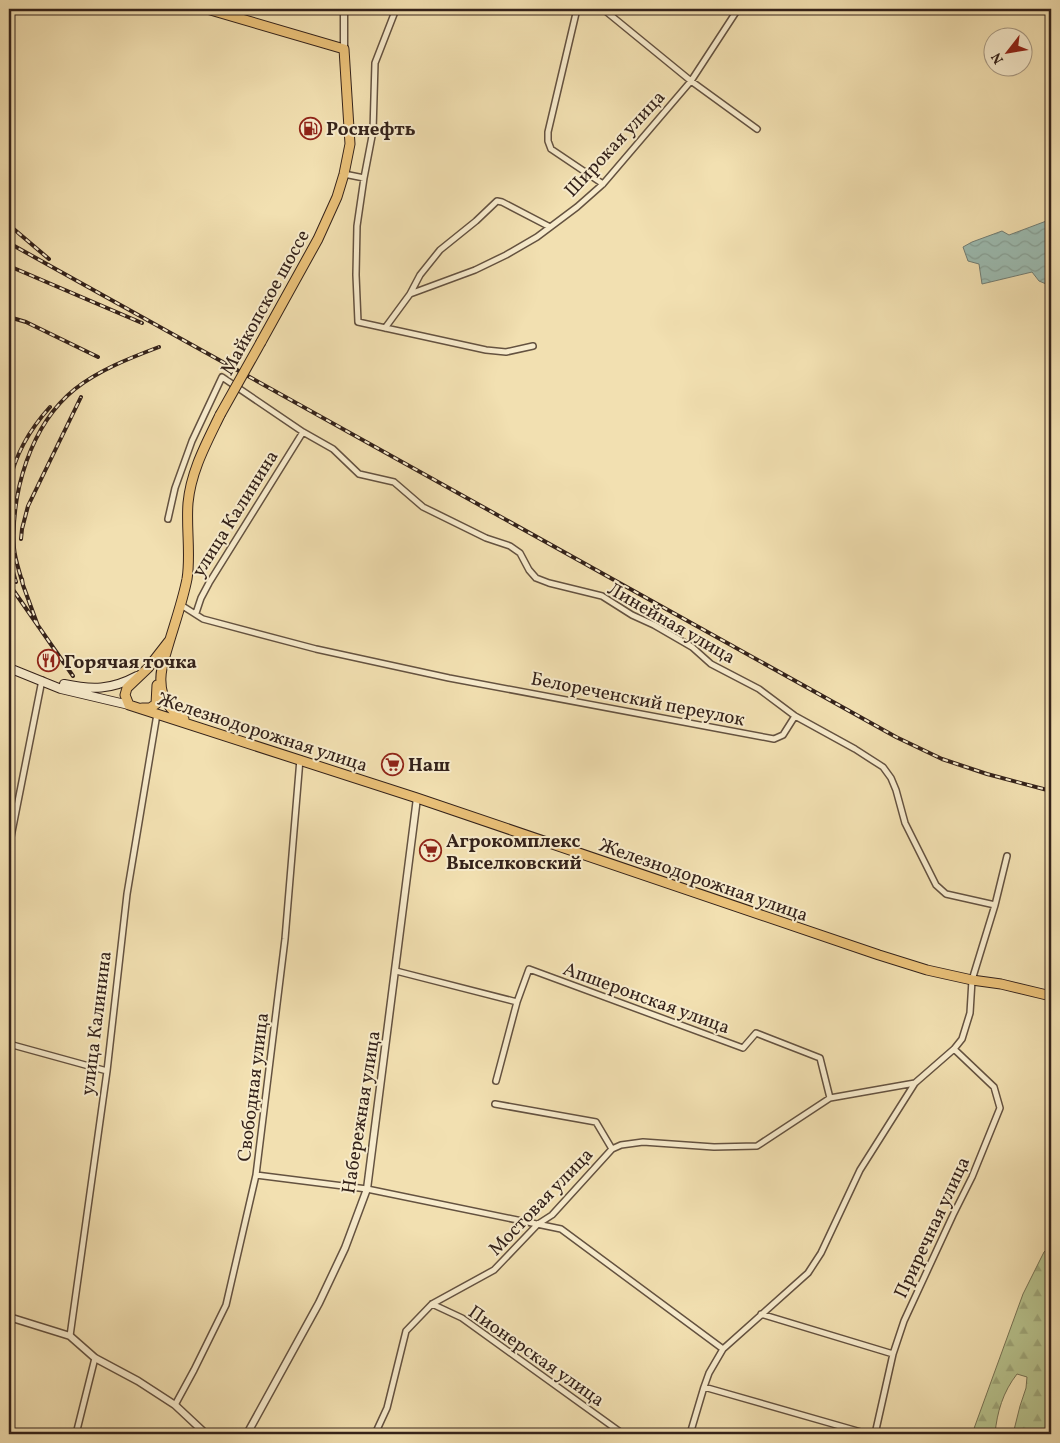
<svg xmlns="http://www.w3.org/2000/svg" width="1060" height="1443" font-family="Vollkorn,serif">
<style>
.forest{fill:url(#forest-firs);stroke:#767254}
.water{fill:url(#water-waves);stroke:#727e75}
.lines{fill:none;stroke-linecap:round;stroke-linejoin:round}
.minor-casing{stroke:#645240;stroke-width:8}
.tertiary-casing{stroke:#645240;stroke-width:9}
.secondary-casing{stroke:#34221a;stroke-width:10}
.primary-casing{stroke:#34221a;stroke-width:11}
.minor{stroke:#f7ebcc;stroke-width:5}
.tertiary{stroke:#f7ebcc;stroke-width:6}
.secondary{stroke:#f7ebcc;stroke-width:8}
.primary{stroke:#e9c078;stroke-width:9}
.rail-casing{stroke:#34221a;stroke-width:4}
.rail{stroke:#f7ebcc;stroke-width:2;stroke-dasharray:5.5;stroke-linecap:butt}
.primary-bridge-casing{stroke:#34221a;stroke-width:11;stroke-linecap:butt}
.primary-bridge{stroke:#e9c078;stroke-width:9}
.labels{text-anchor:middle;stroke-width:4;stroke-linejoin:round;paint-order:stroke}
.poi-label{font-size:19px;font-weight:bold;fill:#34221a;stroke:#f7ebcc;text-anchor:start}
.street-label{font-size:19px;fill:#34221a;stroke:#f7ebcc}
</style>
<defs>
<pattern id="forest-firs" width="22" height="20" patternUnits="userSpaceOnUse" patternTransform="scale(1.25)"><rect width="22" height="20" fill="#b7c38e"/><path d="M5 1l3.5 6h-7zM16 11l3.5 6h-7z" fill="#9ea77a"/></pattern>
<pattern id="water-waves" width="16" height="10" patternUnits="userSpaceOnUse" patternTransform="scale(1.25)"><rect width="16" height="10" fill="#9cbcb2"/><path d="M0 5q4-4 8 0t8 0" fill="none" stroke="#87a198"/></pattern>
</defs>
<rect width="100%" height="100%" fill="#f2e0b1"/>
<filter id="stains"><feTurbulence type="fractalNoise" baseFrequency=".004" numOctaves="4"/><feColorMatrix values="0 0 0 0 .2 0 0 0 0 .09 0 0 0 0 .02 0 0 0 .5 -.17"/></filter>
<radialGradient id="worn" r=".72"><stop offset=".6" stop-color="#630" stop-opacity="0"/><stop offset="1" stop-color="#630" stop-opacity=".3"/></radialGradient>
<path class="forest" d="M1051 1245V1434H1013L1020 1406 1026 1388 1027 1377 1017 1374C1003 1392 997 1412 995 1434H972L1023 1294 1044 1252Z"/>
<path class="water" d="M1051 217V286L1039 281 1032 272 982 284 979 264 968 261 963 247 972 242 1002 231 1009 235 1049 220Z"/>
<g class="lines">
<defs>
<path id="minor" d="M396 9 375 63 373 131 364 178 357 226 356 275 358 322 486 350 506 352 533 346
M577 9 548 132V141L551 149 603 184
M603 9 691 81 757 129
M344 174 364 178
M410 294 420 275 440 250 476 221 497 201 502 202 550 227
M385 328 410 294 475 270 506 255 537 237 577 207 603 184 691 81 738 9
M168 519 175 488 192 441 222 377 303 432 333 449 359 474 394 482 423 507 486 538 510 546 520 553 529 570 536 578 549 583 602 596 632 615 654 625 692 647 711 664 759 689 795 716 855 749 883 767 891 778 896 790 905 823 936 885 946 894 995 905
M181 605 203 619 316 649 449 678 774 739 783 735 795 716
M196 613 201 598 209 583 303 432
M9 847 42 680
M396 971 517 1002
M9 1044 107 1071
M496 1081 517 1002 529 969 743 1048 756 1033 820 1058 830 1098
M495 1104 596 1122 612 1149
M256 1175 367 1189 561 1229 723 1349
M432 1304 462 1318 623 1434
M761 1314 893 1354
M70 1336 107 1071 127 894 157 714
M704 1387 868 1434
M175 1405 194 1370 226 1305 256 1175 285 939 300 759
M76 1434 95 1358
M375 1434 387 1408 406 1331 432 1304 494 1270 538 1224 552 1215 612 1149 621 1145 643 1142 714 1147 757 1146 830 1098 915 1083
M690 1434 704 1387 709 1373 723 1349 808 1273 821 1253 860 1170 915 1083 954 1049 962 1039 970 1013 972 980 995 905 1007 856
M875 1434 893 1354 904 1321 953 1215 972 1177 1000 1108 994 1087 954 1049"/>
<path id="tertiary" d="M344 9V49
M9 1317 70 1336 95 1358 138 1381 175 1405 206 1434
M247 1434 319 1303 345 1248 367 1189 417 798"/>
<path id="secondary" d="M9 668 61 689 129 705
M64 684C92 690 111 690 137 676"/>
<path id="primary" d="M207 9 344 49 350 144 344 174 337 197 318 239 261 342
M169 641 148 668 127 688 125 695 129 705 417 798 879 955 927 970 972 980 1001 984 1051 996
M142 708H150L156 704 157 685
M184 719C171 712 161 698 161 682 160 672 163 663 166 653 173 628 182 604 187 579 191 555 186 528 188 503 191 471 206 444 220 415"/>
</defs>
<use href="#minor" class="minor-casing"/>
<use href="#tertiary" class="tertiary-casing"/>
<use href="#secondary" class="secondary-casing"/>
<use href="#primary" class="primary-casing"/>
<use href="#minor" class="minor"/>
<use href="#tertiary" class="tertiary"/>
<use href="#secondary" class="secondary"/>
<use href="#primary" class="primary"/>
<defs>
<path id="rail" d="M9 225 49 259
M9 243 896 737 942 759 987 774 1051 791
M9 266 142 323
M9 317 26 322 98 357
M9 484C15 455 30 429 50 407
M21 539 22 529 28 506 81 397
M9 558 16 582
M22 579 23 585 38 626
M9 584 73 676
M23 585C20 573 15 560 14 548 11 493 30 425 75 389 99 370 130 358 159 347"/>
</defs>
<use href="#rail" class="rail-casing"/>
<use href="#rail" class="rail"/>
<defs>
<path id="primary-bridge" d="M220 415 261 342"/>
</defs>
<use href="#primary-bridge" class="primary-bridge-casing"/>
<use href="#primary-bridge" class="primary-bridge"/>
</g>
<defs>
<symbol id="fuel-ring" viewBox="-11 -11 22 22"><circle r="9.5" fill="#f7ebcc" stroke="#8f2418" stroke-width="1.5"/><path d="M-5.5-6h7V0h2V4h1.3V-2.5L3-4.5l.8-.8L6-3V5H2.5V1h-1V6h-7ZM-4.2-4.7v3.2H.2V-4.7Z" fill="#8f2418"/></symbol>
<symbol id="restaurant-ring" viewBox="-11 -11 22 22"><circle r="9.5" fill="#f7ebcc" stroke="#8f2418" stroke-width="1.5"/><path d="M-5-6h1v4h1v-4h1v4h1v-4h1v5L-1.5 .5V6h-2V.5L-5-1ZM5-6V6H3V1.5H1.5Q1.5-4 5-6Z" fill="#8f2418"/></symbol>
<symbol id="supermarket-ring" viewBox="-11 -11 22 22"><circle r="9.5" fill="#f7ebcc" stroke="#8f2418" stroke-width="1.5"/><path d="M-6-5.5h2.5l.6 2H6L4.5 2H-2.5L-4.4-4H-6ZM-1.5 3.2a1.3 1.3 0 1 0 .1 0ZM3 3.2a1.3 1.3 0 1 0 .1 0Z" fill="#8f2418"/></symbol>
</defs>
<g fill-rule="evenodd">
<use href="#fuel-ring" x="298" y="116" width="25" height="25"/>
<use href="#restaurant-ring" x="36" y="648" width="25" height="25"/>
<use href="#supermarket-ring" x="380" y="752" width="25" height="25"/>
<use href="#supermarket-ring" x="418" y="838" width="25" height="25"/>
</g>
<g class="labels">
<g class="poi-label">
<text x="326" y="135">Роснефть</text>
<text x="64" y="668">Горячая точка</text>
<text x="408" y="771">Наш</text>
<text x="446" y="847">Агрокомплекс<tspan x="446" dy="22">Выселковский</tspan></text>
</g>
<g class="street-label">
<text transform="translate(614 143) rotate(-47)" y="7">Широкая улица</text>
<text transform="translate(264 302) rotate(-61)" y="7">Майкопское шоссе</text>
<text transform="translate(234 513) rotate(-58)" y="7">улица Калинина</text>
<text transform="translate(672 622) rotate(30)" y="7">Линейная улица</text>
<text transform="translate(638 698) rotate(11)" y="7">Белореченский переулок</text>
<text transform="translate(263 731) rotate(18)" y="7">Железнодорожная улица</text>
<text transform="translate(704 879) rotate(19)" y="7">Железнодорожная улица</text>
<text transform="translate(647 997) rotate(20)" y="7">Апшеронская улица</text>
<text transform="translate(95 1023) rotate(-83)" y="7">улица Калинина</text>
<text transform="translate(252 1087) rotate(-83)" y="7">Свободная улица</text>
<text transform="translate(360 1112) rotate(-81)" y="7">Набережная улица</text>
<text transform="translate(540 1201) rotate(-46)" y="7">Мостовая улица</text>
<text transform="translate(931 1227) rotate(-65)" y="7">Приречная улица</text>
<text transform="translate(537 1355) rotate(35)" y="7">Пионерская улица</text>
</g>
</g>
<rect width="1060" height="1443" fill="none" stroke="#f2e0b1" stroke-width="30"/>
<rect x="10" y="10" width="1040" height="1423" fill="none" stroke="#34221a" stroke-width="2.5"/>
<rect x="15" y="15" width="1030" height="1413" fill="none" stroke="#34221a"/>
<g transform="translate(1008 52) rotate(239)"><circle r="24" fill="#f7ebcc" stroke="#a99b85"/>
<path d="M0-4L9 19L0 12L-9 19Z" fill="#8f2418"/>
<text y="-8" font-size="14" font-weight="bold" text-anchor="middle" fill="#34221a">N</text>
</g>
<rect width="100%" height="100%" filter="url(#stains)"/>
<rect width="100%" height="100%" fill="url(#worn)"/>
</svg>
